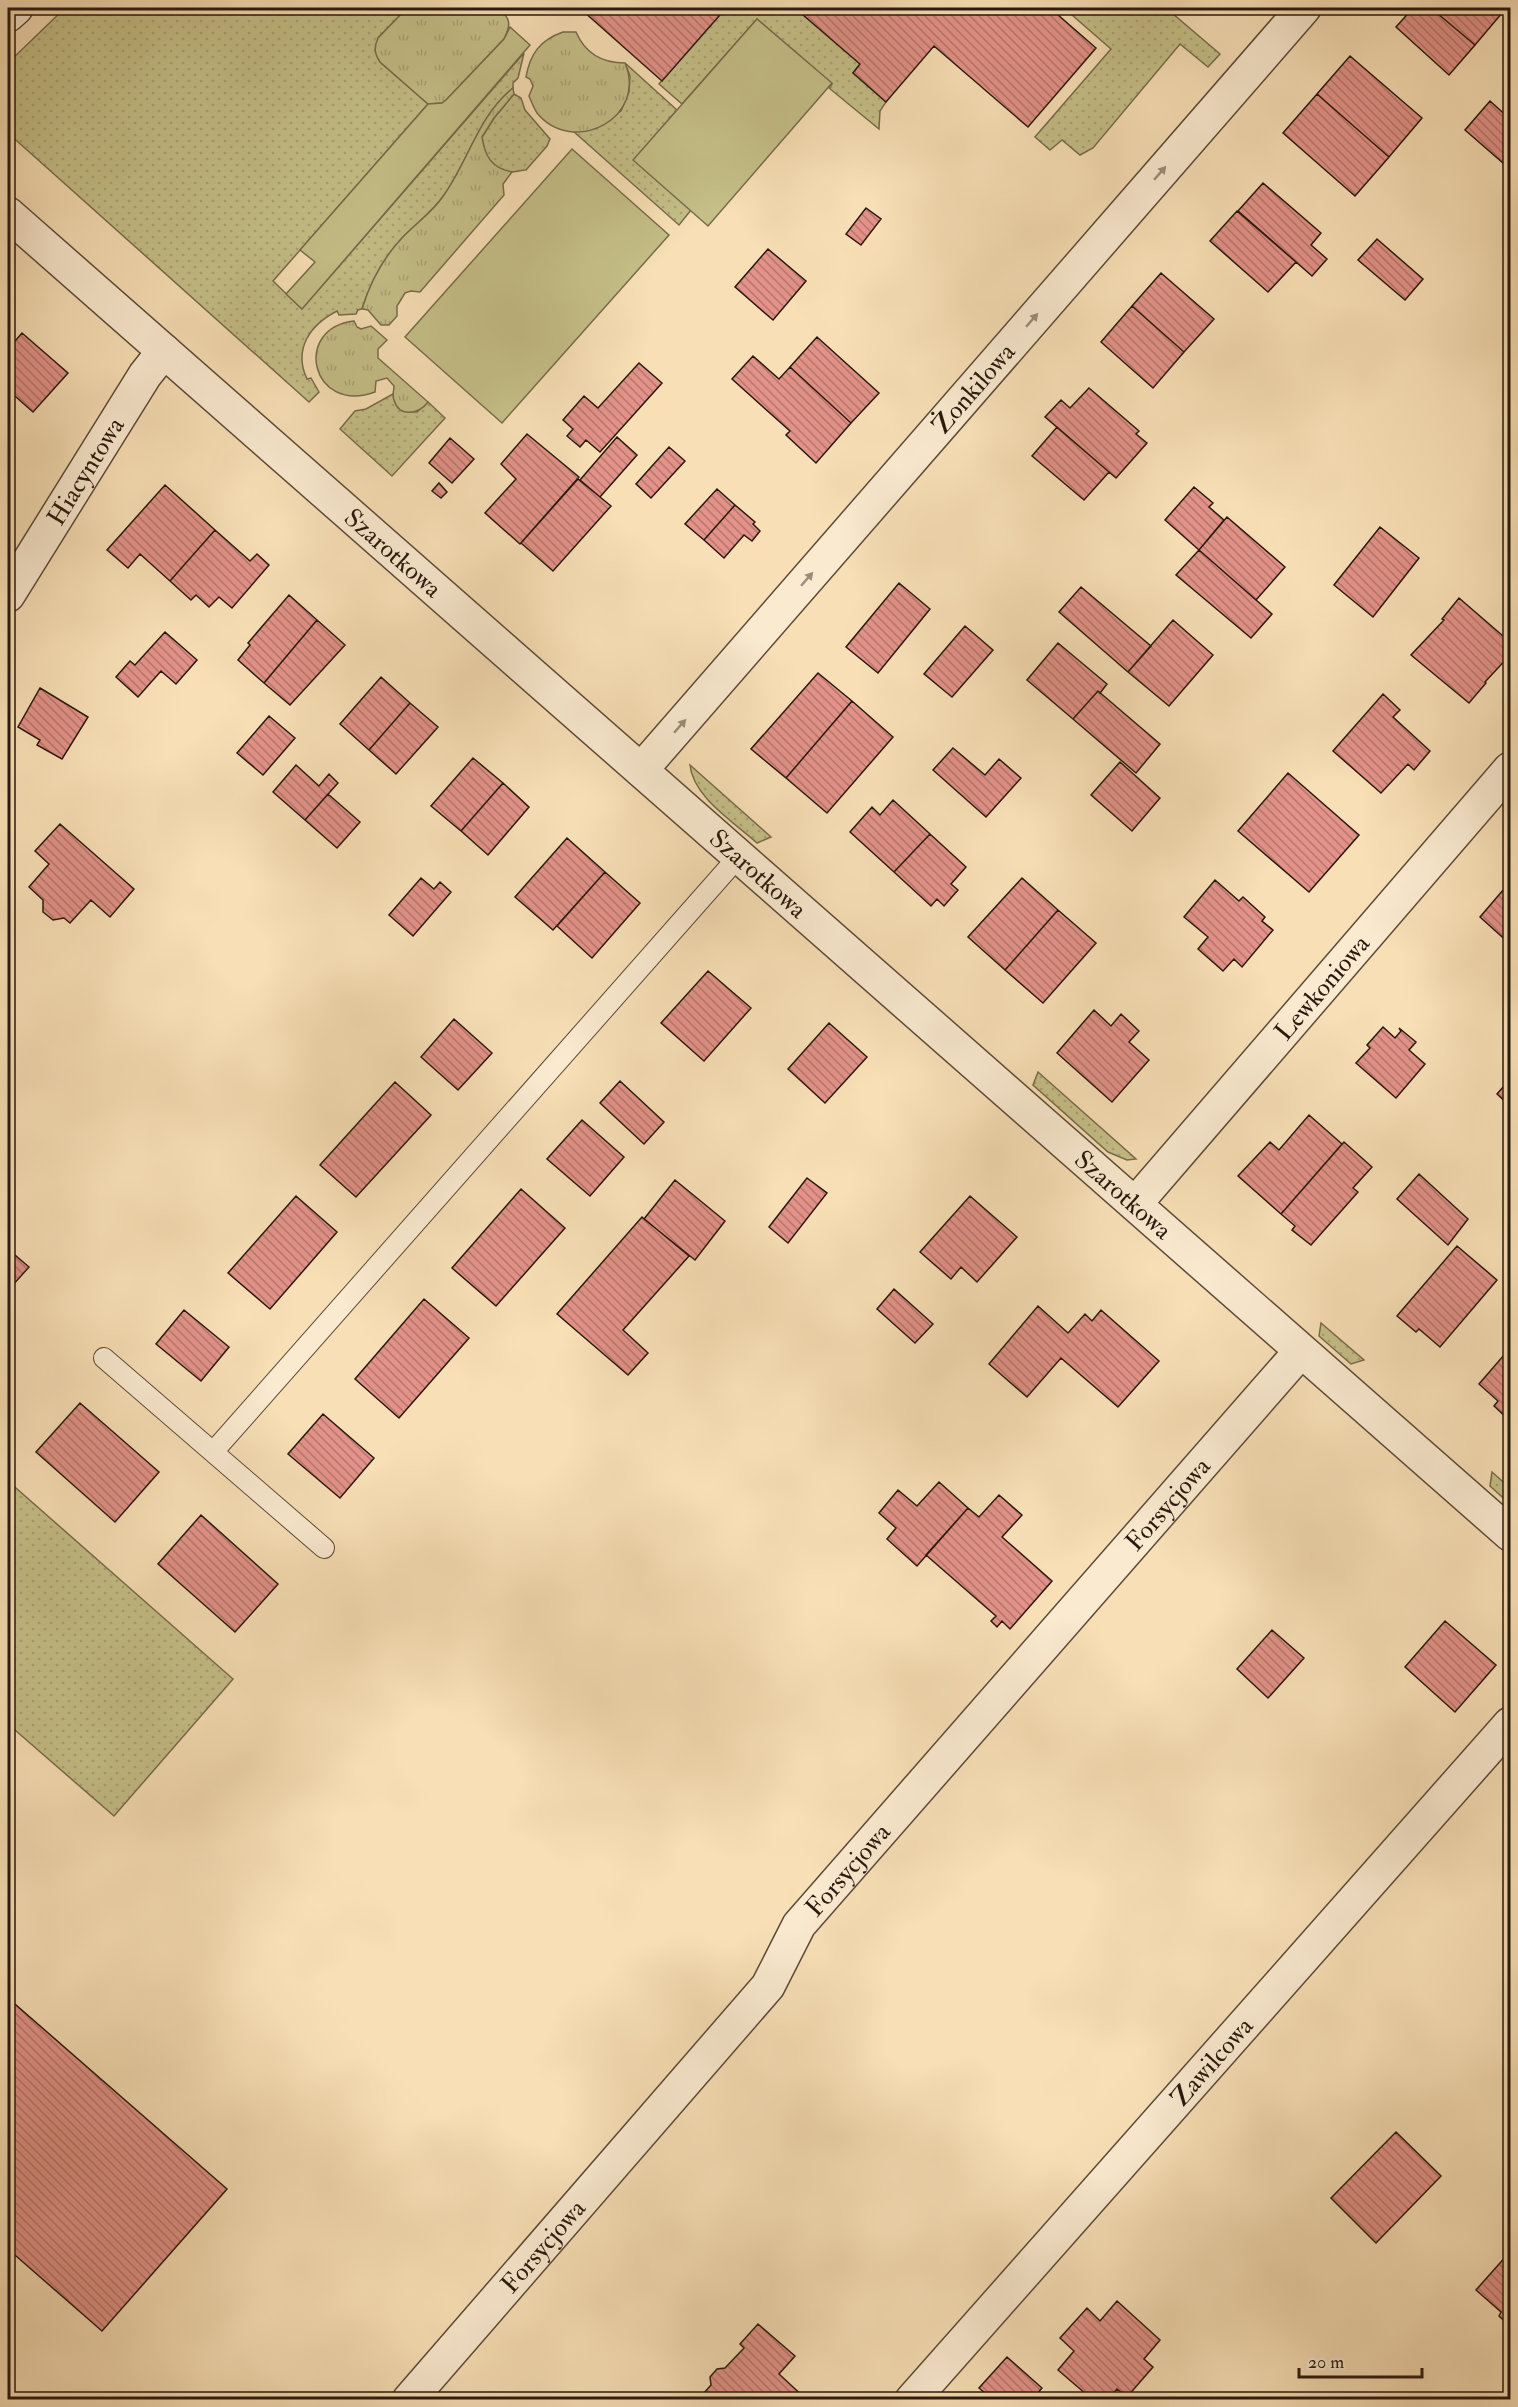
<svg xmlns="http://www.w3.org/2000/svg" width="1518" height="2407" font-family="'IM FELL Double Pica',serif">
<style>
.grass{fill:url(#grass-dots);stroke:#776c4b;stroke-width:1.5}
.park{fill:url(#park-tufts);stroke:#776c4b;stroke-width:1.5}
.pitch{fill:#c5bf88;stroke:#776c4b;stroke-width:1.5}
.building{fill:url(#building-back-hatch);stroke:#29180e;stroke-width:1.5}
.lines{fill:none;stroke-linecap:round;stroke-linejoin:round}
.lane-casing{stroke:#5d4a38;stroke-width:22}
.street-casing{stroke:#5d4a38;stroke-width:36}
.lane{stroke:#faead0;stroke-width:20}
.street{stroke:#faead0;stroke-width:33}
.oneway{fill:#9c8c79}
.labels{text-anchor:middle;stroke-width:4.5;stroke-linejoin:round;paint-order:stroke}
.street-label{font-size:26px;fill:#29180e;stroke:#faead0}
</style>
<defs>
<pattern id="grass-dots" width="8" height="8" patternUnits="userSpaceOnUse" patternTransform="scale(1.5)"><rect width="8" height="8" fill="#c5bf88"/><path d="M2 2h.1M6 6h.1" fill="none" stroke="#a9a374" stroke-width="1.8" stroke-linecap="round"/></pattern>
<pattern id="park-tufts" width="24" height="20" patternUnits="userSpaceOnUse" patternTransform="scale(1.5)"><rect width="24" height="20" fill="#c5bf88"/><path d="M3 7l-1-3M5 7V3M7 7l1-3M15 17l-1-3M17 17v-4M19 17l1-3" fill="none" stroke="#a9a374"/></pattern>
<pattern id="building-back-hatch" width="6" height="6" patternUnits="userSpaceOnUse" patternTransform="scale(1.5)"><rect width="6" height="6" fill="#e29288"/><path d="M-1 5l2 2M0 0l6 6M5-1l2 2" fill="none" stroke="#b7766e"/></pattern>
</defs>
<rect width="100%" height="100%" fill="#f8dfb6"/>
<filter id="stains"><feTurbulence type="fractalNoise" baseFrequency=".00333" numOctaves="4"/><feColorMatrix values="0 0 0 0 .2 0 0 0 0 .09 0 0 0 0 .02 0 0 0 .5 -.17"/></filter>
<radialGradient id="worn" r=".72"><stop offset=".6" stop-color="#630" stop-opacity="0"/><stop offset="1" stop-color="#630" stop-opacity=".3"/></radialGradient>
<path class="grass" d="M65 8H407L378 38 380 62 428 104 273 281 302 309 524 53 518 78 513 83V88C479 116 469 159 444 195 433 212 416 223 402 238 383 258 370 283 362 309L358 310 356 314 339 315 337 311C310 325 293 349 307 379L311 378 319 392 309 402 8 133V63Z
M726 8H795L860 64 853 73 886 102 880 111 879 129 829 88 832 84 757 19 682 104 659 84Z
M1064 8H1166L1220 54 1208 67 1180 44 1093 148 1080 155 1062 140 1050 150 1035 137 1111 49Z
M625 63 677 110 634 160 691 210 679 225 573 131H586L621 111 629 92 630 76Z
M514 94 521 98 525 110 550 139 547 146 526 170C521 170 516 172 511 172 491 172 484 154 482 137L494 118Z
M393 394C395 409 403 412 417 412L428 402 445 418 392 476 340 429 355 411 366 409Z
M690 765 771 837 757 843C734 822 693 797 690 765Z
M1038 1072 1136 1159 1127 1160 1108 1152 1033 1085Z
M1321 1323 1364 1360 1351 1364 1319 1336Z
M1492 1472 1510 1488V1504L1490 1486Z
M8 1481 233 1679 114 1816 8 1724Z"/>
<path class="park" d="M407 8H499C511 19 511 25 504 39L447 99 442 103 428 104 380 62C374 53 374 47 378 38Z
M563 32H576C585 53 602 63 625 63 648 118 573 157 537 113 534 108 531 101 529 96L533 86 530 79 526 77C530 54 540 40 563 32Z
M513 88 514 94 494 118 482 137C485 157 492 168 512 172L503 184 504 195 420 292 411 291 405 293 397 306V316L389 325H381L368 310 362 309C370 283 383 258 402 238 416 223 433 212 444 195 469 160 478 116 513 88Z
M354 321 357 327 361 329 371 326 387 340 378 349V358L428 402C419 414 399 418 394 400 392 395 394 390 394 386L387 378 376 381 375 392C311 415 292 328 354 321Z"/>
<path class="pitch" d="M757 19 832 83 708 226 633 160Z
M510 27 530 45 302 309 286 294 315 262 300 250 428 104 442 103 447 99 504 39Z
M572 149 669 235 502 423 405 337Z"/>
<path class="building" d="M586 8H726L662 81 583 11Z
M795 8H1050L1096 48 1028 127 934 46 886 102 853 73 860 64Z
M1413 8H1431L1475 45 1449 75 1396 27Z
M1431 8H1496L1502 13 1475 45Z
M1350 56 1422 118 1389 157 1317 94Z
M1317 94 1389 157 1355 196 1283 133Z
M1490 101 1510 119V169L1465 130Z
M1263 183 1321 233 1311 245 1327 259 1312 276 1238 211Z
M866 208 881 219 861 245 846 234Z
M1237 211 1296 262 1268 292 1210 241Z
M1377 239 1423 279 1405 300 1358 260Z
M768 249 806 281 773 320 735 287Z
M1161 273 1214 319 1184 352 1132 306Z
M1132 306 1184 352 1153 388 1101 342Z
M22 333 68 373 33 412 8 390V349Z
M817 337 879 393 851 423 790 367Z
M753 356 779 379 790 367 851 423 816 463 786 435 790 431 732 379Z
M639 363 662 383 600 452 586 440 580 447 567 436 573 429 563 420 584 396 598 408Z
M1089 388 1139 431 1136 434 1147 443 1116 478 1045 417 1061 400 1070 408Z
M1057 427 1109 472 1084 500 1032 456Z
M527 434 579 477 520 544 485 513 516 479 501 464Z
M617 437 637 455 600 497 580 480Z
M450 438 474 459 452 483 429 463Z
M669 447 685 461 651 498 636 484Z
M578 479 611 506 553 571 521 543Z
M439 483 447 492 441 498 432 491Z
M165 485 215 530 170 581 140 554 128 568 107 550Z
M1194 487 1213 503 1209 507 1224 520 1199 550 1165 520Z
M717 489 735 505 704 540 685 524Z
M735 505 755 522 753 524 760 531 752 541 744 535 724 558 704 540Z
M1227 517 1285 567 1256 600 1199 550Z
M1380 527 1419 558 1373 617 1334 585Z
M215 530 250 561 257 554 269 565 232 608 219 597 209 607 196 595 191 600 170 581Z
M1199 550 1272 614 1251 638 1176 575Z
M899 583 930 609 878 673 846 647Z
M1081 587 1151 646 1128 672 1059 612Z
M289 595 317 620 264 683 238 660 250 645 248 643Z
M1459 598 1510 642V655L1485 682 1486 683 1469 703 1411 655 1444 620 1442 619Z
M317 620 345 645 290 705 264 683Z
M1173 620 1213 655 1169 706 1128 672Z
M965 626 993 650 952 697 924 674Z
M165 632 197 660 176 684 161 671 138 697 116 677 130 661 135 665Z
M1058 643 1107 684 1100 693 1098 691 1073 719 1027 680Z
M818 673 852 701 786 778 751 749Z
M381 677 410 703 369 750 340 724Z
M40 688 88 717 62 759 37 745 40 740 18 727Z
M1098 691 1160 744 1136 773 1073 719Z
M1383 694 1400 710 1393 717 1430 751 1414 770 1408 764 1381 793 1333 751Z
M852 701 893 737 827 813 786 778Z
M410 703 438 727 396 774 369 750Z
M269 716 295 738 263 775 237 753Z
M953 748 985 775 999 759 1021 778 986 817 933 770Z
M473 758 503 783 461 831 431 806Z
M1120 762 1160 798 1132 831 1091 795Z
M296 765 319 786 329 774 338 783 305 820 273 792Z
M1288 773 1359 835 1309 892 1238 831Z
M503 783 529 807 488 855 461 831Z
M328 794 360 822 337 848 305 820Z
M893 800 930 834 894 872 850 832 872 807 880 815Z
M60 824 134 889 110 917 91 900 70 923 64 918 53 920 43 912V900L29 887 49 864 35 851Z
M930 834 966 867 951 884 958 890 944 906 937 899 931 906 894 872Z
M567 838 605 872 553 930 515 897Z
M605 872 640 903 592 958 557 926Z
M421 878 434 889 440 882 451 892 413 936 389 915Z
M1022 878 1058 910 1005 970 968 937Z
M1215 880 1239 901 1243 897 1265 917 1262 921 1273 930 1242 967 1234 959 1223 971 1198 949 1208 937 1184 917Z
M1510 882V944L1480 917Z
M1058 910 1096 943 1043 1003 1005 970Z
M708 971 751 1008 704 1061 661 1023Z
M1094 1010 1111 1026 1121 1014 1139 1031 1129 1042 1149 1060 1112 1102 1057 1053Z
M454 1019 492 1053 458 1090 421 1057Z
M829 1023 867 1057 825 1103 788 1069Z
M1383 1027 1395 1038 1401 1031 1399 1028 1416 1042 1409 1050 1425 1064 1396 1098 1356 1063 1370 1048 1367 1045Z
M1510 1079V1106L1497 1094Z
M620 1081 664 1122 644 1144 600 1103Z
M395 1082 431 1115 356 1197 320 1165Z
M1309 1115 1342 1144 1281 1214 1238 1176 1270 1142 1279 1150Z
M582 1120 624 1157 590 1196 547 1159Z
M1344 1142 1372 1167 1353 1188 1358 1192 1311 1245 1292 1230 1295 1226 1281 1214Z
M1419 1174 1468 1219 1448 1245 1397 1199Z
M807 1178 827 1193 788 1243 769 1227Z
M675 1180 725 1221 695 1260 644 1219Z
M521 1189 565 1228 496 1306 452 1268Z
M296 1196 337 1232 270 1309 228 1273Z
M970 1196 1017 1237 977 1282 961 1267 951 1279 920 1252Z
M642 1217 689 1256 623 1330 648 1353 628 1375 557 1314Z
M1457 1246 1497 1280 1440 1347 1419 1329 1416 1332 1397 1316Z
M8 1249 29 1267 12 1286 8 1282Z
M894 1289 933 1324 915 1343 877 1309Z
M424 1299 469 1338 399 1418 355 1379Z
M1038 1306 1068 1333 1085 1314 1092 1321 1101 1310 1159 1361 1118 1407 1061 1358 1027 1397 989 1364Z
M184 1310 229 1347 201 1381 156 1344Z
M1504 1355 1510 1361V1421L1494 1406 1498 1401 1479 1384Z
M80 1403 159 1472 115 1522 36 1452Z
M323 1414 374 1458 340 1498 288 1454Z
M939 1482 968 1508 917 1566 887 1539 896 1528 879 1513 898 1490 917 1506Z
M999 1495 1022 1515 1002 1537 1052 1581 1010 1629 1002 1621 997 1627 991 1621 996 1616 926 1555 968 1508 979 1517Z
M201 1515 278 1584 235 1632 158 1564Z
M1445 1621 1496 1665 1455 1712 1405 1667Z
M1272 1630 1304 1658 1268 1698 1237 1669Z
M8 1998 227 2189 102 2331 8 2249Z
M1396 2132 1441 2176 1376 2243 1331 2198Z
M1508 2254 1510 2255V2326L1499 2316 1501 2312 1476 2290Z
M1117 2301 1160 2340 1144 2359 1153 2367 1127 2397 1117 2389 1108 2400H1093L1058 2370 1074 2351 1060 2338 1087 2308 1100 2321Z
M758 2324 795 2356 779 2374 807 2400H712L704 2393 711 2385 710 2377 717 2369 725 2368 744 2348 740 2344Z
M1007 2357 1042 2388 1032 2400H993L979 2388Z"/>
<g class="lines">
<defs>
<path id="lane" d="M104 1358 324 1548
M213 1452 739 856"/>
<g id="street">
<path d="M8 15 16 8"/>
<path id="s1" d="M8 214 1510 1534"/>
<path id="s2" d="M8 595 145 375 164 351"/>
<path id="s3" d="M641 770 1304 8"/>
<path id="s4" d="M1135 1204 1510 769"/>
<path id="s5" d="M409 2400 768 1986 799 1925 1301 1351"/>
<path id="s6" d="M912 2400 1510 1724"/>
</g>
</defs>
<use href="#lane" class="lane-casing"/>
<use href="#street" class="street-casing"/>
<use href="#lane" class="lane"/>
<use href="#street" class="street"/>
</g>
<defs><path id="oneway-solid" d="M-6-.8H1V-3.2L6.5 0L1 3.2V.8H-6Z" transform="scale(1.5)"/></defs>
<g class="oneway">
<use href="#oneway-solid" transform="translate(1160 173) rotate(-49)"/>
<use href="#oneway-solid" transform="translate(1032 320) rotate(-49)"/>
<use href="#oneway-solid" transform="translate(807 579) rotate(-49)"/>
<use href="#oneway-solid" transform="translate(680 726) rotate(-49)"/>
</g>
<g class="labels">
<g class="street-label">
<text dy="9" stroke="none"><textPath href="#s3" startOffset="506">Żonkilowa</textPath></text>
<text dy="9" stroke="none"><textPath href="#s2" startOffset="146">Hiacyntowa</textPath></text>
<text dy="9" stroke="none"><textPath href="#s1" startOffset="513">Szarotkowa</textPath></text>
<text dy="9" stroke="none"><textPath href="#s1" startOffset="999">Szarotkowa</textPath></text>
<text dy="9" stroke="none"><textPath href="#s4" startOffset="286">Lewkoniowa</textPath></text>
<text dy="9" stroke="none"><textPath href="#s1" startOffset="1485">Szarotkowa</textPath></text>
<text dy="9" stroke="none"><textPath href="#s5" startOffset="1176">Forsycjowa</textPath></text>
<text dy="9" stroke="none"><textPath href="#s5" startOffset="690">Forsycjowa</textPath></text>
<text dy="9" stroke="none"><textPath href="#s6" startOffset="452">Zawilcowa</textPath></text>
<text dy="9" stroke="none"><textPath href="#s5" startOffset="204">Forsycjowa</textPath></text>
</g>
</g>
<rect width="1518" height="2407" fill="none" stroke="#f8dfb6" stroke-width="30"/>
<rect x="9" y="9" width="1500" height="2389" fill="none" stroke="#29180e" stroke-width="3"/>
<rect x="15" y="15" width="1488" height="2377" fill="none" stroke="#29180e" stroke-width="1.5"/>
<path d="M1299 2368v9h123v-9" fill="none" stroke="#29180e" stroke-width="3"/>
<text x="1308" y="2368" font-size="18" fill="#29180e" stroke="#faead0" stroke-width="4.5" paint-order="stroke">20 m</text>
<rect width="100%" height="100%" filter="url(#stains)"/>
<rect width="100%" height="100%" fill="url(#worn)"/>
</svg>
